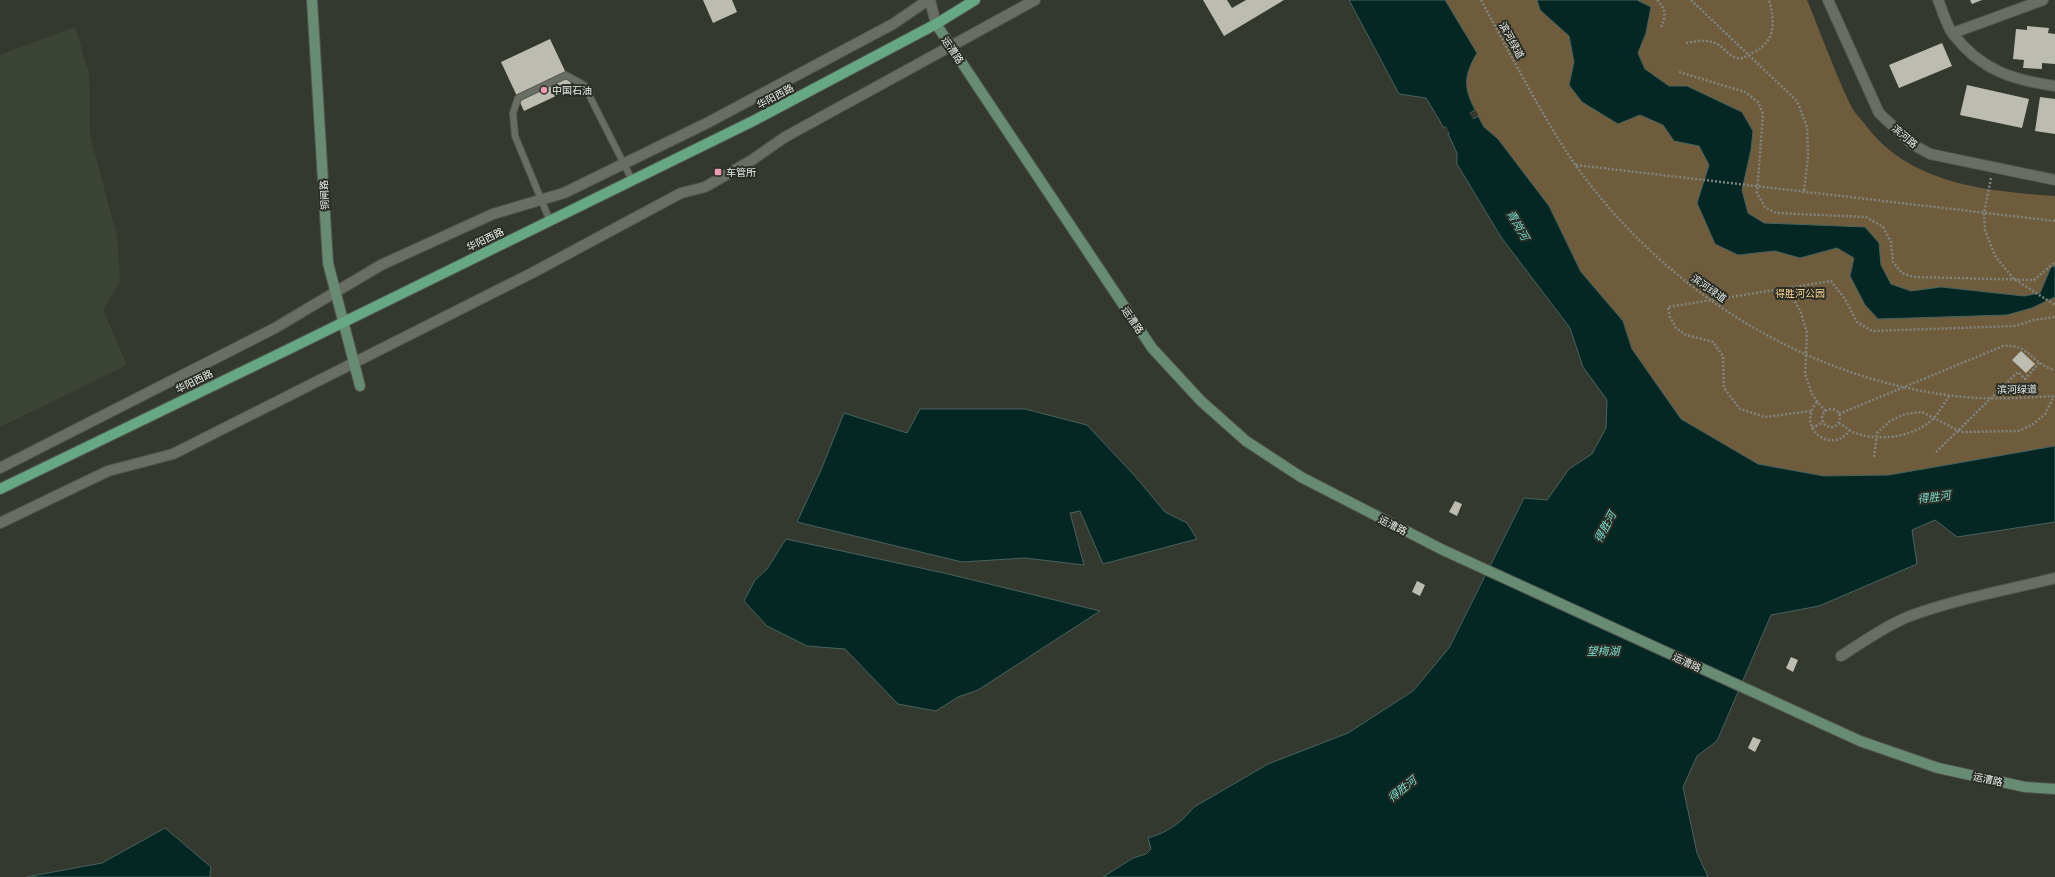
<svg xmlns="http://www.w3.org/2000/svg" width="2055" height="877" font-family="Arial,'Noto Sans SC',sans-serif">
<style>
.built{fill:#3c4436}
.green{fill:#6f5c3d}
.water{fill:#052723;stroke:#49625e}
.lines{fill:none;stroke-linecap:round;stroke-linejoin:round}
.river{stroke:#052723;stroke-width:27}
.building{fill:#bcbcb1}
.service-casing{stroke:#51554e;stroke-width:8}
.minor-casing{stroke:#51554e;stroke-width:12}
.tertiary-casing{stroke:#51554e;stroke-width:12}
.secondary-casing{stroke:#51554e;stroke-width:12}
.primary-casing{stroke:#51554e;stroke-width:12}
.path{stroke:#81857e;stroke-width:2.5;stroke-dasharray:2 2;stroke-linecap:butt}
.service{stroke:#696e65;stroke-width:6}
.minor{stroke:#696e65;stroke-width:10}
.tertiary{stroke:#696e65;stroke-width:10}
.secondary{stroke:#688b74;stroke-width:10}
.primary{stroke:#66a883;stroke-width:10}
.poi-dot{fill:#f19ab3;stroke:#2a2e26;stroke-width:1.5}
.labels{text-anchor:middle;stroke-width:4;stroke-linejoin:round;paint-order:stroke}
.street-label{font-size:10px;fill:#e9ece7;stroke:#2a2e26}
.poi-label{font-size:10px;fill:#e9ece7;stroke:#2a2e26;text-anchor:start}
.park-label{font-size:10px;fill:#f8d18f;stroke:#2a2e26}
.water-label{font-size:11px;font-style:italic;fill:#7bdccf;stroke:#2a2e26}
</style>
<rect width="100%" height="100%" fill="#343930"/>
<path class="built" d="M75 27 89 73 90 136 117 236 120 281 103 310 127 365 0 427V55Z"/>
<path class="green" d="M1445 0H1807C1821 34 1834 70 1850 104 1853 111 1859 117 1864 123 1908 184 1985 191 2055 196V446L1889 475 1824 476 1758 464 1681 419 1632 349 1623 321 1581 272 1549 206 1498 139 1484 127 1467 93 1466 83 1469 67 1477 53Z"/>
<path class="water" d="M1349 0H1445L1477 53C1464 76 1463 86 1475 110L1444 128 1426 98 1399 94Z
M1537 0H1637L1651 7 1646 33 1638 53 1645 69 1669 86H1687L1742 112 1753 131 1751 150 1742 190 1748 213 1764 223 1865 227 1879 243 1881 265 1891 284 1911 291 1941 287 2024 296 2040 293 2051 267 2055 266V297L2032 308 2007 315 1878 319 1865 305 1850 276 1854 258 1837 248 1800 258 1775 251 1738 255 1715 244 1697 203 1709 165 1699 146 1674 141 1663 125 1640 115 1618 124 1582 102 1569 85 1574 62 1569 36 1540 10Z
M1478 116 1484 127 1498 139 1549 206 1581 272 1623 321 1632 349 1681 419 1758 464 1824 476 1889 475 2055 446V522L1957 537 1935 520 1912 530 1917 564 1819 606 1771 615 1717 741 1697 756 1683 787 1697 853 1708 877H1103L1133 858 1146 854 1151 849 1148 838C1167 833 1182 822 1194 807L1268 764 1348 733 1413 691 1449 648 1524 498 1547 500 1569 469 1592 454 1606 428 1607 400 1583 367 1570 328 1501 237 1457 164V153L1448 134Z
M920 409H1025L1087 425 1134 475 1165 512 1187 523 1197 539 1103 564 1080 511 1070 513 1084 565 1025 558 962 562 797 522 821 470 844 413 907 433Z
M786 539 944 573 1100 611 978 690 958 697 936 711 898 704 845 649 807 646 767 626 744 601 755 580 767 569Z
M165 828 211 867 210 877H26L102 863Z"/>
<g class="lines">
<path class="river" d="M1440 89 1480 158"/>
</g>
<path class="building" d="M703 0H732L737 12 713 23Z
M1203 0H1227L1232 8 1246 0H1284L1224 36Z
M1970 0H1982L1972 4Z
M2027 26 2049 28 2048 33 2055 34V64L2042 63V69L2023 68 2024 60 2013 59 2016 29 2027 30Z
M550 39 573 88 524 111 501 62Z
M1942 43 1952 66 1899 88 1889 65Z
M1967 85 2029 99 2022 128 1960 115Z
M2040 97 2055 99V134L2035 131Z
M2021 351 2035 364 2026 373 2012 360Z
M1455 501 1462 504 1457 516 1449 512Z
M1417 581 1425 585 1420 596 1412 592Z
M1791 657 1798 660 1793 672 1786 668Z
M1753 737 1761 740 1755 752 1748 748Z"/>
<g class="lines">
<defs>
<path id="service" d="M550 221 515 136 513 113 518 98 566 75 584 85 632 180"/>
<path id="minor" d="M1938 0C1943 11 1946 25 1953 34 1981 70 2012 80 2055 86
M1953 33 2043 0
M0 468 275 328 381 265 493 214 564 193 707 123 893 24 928 0
M0 523 108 471 173 454 532 273 681 193 705 187 752 160 785 137 1035 0
M1841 656C1863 642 1885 626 1910 616 1956 599 2007 590 2055 578"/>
<path id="tertiary" d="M930 0 936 24
M1828 0 1879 113 1912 144 1930 154 2055 180"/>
<path id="secondary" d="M312 0 328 263 360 386
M936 24 1152 348 1201 401 1246 441 1301 477 1443 550 1860 741 1938 768 2025 787 2055 789"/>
<path id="primary" d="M0 489 289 349 753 121 936 24 975 0"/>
</defs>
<use href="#service" class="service-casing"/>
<use href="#minor" class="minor-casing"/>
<use href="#tertiary" class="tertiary-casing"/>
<use href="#secondary" class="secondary-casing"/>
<use href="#primary" class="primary-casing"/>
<path class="path" d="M1481 0C1511 55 1539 111 1574 163 1662 288 1801 377 1954 396 1987 400 2022 398 2055 396
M1657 0C1667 10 1666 17 1660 29
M1691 0 1797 101 1807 127 1808 156 1804 191
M1686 43C1696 41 1707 39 1717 44 1726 48 1730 60 1743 58 1746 57 1750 54 1754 52 1776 41 1775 22 1769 0
M1679 72 1745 92 1758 102 1763 114 1757 193 1765 207 1776 213 1866 217 1883 227 1891 242 1893 262 1902 273 1914 277 2034 280 2055 262
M1576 165 2055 221
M1991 178 1984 213 1985 230 1995 256 2014 279 2055 305
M1786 288 1800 310 1807 333 1805 374 1812 394 1825 411
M1817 402C1795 428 1832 456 1850 430
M1822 418a9 9 0 1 1 18 0a9 9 0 1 1-18 0Z
M1811 411 1765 417 1740 409 1724 388 1723 356 1713 342 1686 335 1676 328 1670 317 1668 307 1831 281 1845 299 1857 322 1872 331 2016 326 2033 320 2055 317
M1839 414 2003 346C2030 343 2032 365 2055 370
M1839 423C1844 426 1850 431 1855 433 1880 442 1915 437 1934 418 1940 411 1945 402 1950 395
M1812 428 1823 422
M1936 452 2018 372 2025 379 2039 363
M1874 457 1877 433 1890 421 1905 414 1922 412 1961 432 2018 431 2032 425 2045 414 2054 396"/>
<use href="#service" class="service"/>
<use href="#minor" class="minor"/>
<use href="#tertiary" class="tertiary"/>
<use href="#secondary" class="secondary"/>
<use href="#primary" class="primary"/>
</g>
<g class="poi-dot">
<circle cx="544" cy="90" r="4"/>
<rect x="714" y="168" width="8" height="8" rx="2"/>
</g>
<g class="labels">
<g class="street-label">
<text transform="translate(1512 40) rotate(61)" y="4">滨河绿道</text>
<text transform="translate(953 50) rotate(56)" y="4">运漕路</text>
<text transform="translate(775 96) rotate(-28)" y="4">华阳西路</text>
<text transform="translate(1905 136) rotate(40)" y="4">滨河路</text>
<text transform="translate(324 195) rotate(-93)" y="4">铜闸路</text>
<text transform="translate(485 239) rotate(-26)" y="4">华阳西路</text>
<text transform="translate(1709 288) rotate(35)" y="4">滨河绿道</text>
<text transform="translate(1133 320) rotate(56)" y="4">运漕路</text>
<text transform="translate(194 381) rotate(-26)" y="4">华阳西路</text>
<text transform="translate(2017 389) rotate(-1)" y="4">滨河绿道</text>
<text transform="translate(1393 525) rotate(27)" y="4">运漕路</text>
<text transform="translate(1687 662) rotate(25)" y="4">运漕路</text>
<text transform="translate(1988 779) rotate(12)" y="4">运漕路</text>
</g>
<g class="poi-label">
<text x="552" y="94">中国石油</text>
<text x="726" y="176">车管所</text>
</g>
<g class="park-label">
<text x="1800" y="297">得胜河公园</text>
</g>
<g class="water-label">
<text transform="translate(1518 225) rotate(60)" y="4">青岗河</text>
<text transform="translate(1934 497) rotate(-7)" y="4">得胜河</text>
<text transform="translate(1605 527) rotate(-62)" y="4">得胜河</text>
<text x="1603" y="655">望梅湖</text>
<text transform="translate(1402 789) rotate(-39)" y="4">得胜河</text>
</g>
</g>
</svg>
